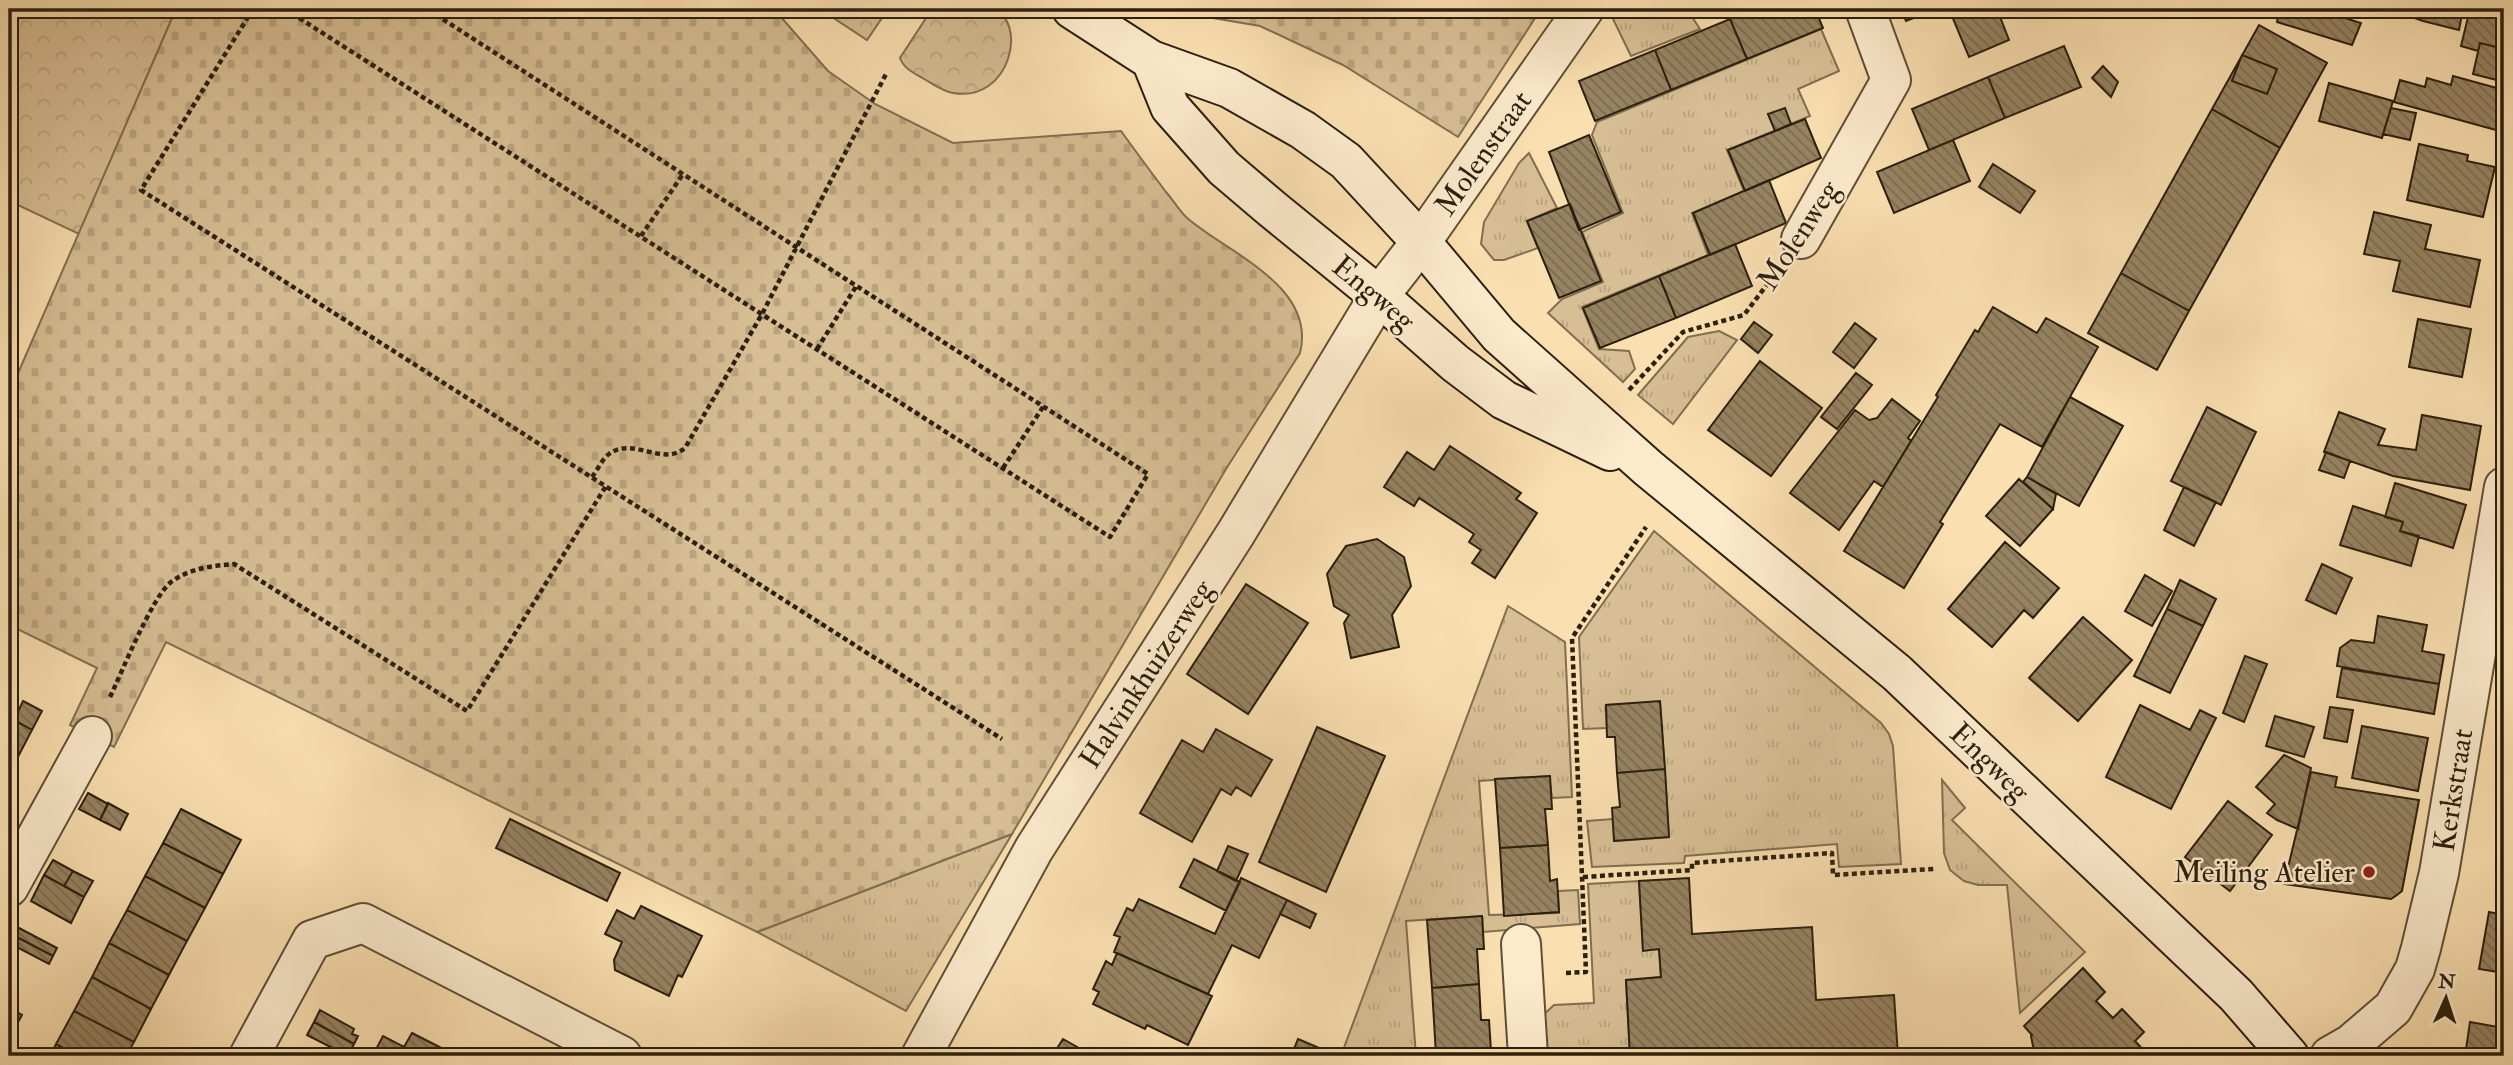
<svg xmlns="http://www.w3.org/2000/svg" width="2513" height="1065" font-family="'IM FELL Double Pica',serif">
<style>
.grass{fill:url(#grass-tufts);stroke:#816e51;stroke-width:2}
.forest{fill:url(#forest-crowns);stroke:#816e51;stroke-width:2}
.cemetery{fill:url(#cemetery-stones);stroke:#816e51;stroke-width:2}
.building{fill:url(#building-back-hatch);stroke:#2b1f0e;stroke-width:2}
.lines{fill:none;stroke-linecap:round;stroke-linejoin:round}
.street-casing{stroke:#5f4f36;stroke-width:42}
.secondary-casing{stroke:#2b1f0e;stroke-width:42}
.path{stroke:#2b1f0e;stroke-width:4.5;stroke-dasharray:5 3.5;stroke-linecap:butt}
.street{stroke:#fceacc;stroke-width:38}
.secondary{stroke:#fceacc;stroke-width:38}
.poi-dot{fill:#8f2418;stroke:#fceacc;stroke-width:2.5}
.labels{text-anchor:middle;stroke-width:5;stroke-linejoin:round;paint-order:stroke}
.street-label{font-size:30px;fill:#2b1f0e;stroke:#fceacc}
.poi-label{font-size:30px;fill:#2b1f0e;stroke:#fceacc;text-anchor:end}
</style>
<defs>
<pattern id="grass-tufts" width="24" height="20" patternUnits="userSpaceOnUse" patternTransform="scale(1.75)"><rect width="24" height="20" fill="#d7be94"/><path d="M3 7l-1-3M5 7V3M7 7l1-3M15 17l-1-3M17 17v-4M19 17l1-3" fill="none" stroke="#b9a37e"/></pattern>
<pattern id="forest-crowns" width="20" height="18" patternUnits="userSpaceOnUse" patternTransform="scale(1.75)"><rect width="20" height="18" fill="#d7be94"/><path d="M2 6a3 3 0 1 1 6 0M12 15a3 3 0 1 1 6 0" fill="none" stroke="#b9a37e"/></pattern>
<pattern id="cemetery-stones" width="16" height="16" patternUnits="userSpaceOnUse" patternTransform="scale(1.75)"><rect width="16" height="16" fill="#d7be94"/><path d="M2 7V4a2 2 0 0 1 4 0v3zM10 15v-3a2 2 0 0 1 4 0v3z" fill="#b9a37e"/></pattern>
<pattern id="building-back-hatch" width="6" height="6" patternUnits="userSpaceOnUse" patternTransform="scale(1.75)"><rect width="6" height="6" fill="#978362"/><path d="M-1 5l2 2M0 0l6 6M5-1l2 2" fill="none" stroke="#7b6b4f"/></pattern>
</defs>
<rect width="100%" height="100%" fill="#fadfb0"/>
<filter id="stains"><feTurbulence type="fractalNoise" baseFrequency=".00286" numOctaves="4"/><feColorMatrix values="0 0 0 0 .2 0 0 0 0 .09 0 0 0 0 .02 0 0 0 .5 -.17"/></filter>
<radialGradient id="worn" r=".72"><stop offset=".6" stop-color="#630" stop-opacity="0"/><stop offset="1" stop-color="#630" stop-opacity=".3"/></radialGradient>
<path class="grass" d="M1623 9 1688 11 1700 29 1631 56 1613 19Z
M1821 29 1839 71 1798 89 1810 116 1727 150 1744 191 1692 213 1708 255 1582 307 1599 349 1629 351 1635 369 1623 382 1548 313 1562 299 1603 282 1582 232 1623 213 1592 135 1597 122Z
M1529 153 1557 208 1527 221 1538 248 1504 260H1494L1481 244 1484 222 1519 163Z
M1719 331 1737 340 1673 424 1638 395 1688 337Z
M1654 531 1881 723 1889 734 1893 746 1901 864 1839 867 1837 844 1685 856 1684 863 1592 867 1587 821 1613 819 1615 841 1669 837 1660 702 1606 705 1607 728 1583 729 1579 637Z
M1508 606 1565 642 1572 797 1552 798 1549 776 1479 781 1489 915 1559 913 1558 891 1578 890 1580 924 1483 932 1482 916 1406 921 1416 1056H1358L1342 1053Z
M1942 780 1965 808 1952 820 2085 952 2020 1013 2007 885H1978L1964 881 1950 870 1944 853Z
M1012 834 906 1011 757 932Z
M1639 881 1643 950 1659 949 1661 977 1626 981 1630 1056H1543L1541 1017 1554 1005 1594 1003 1588 884Z"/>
<path class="forest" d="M15 9H176L79 234 16 204 9 220V21Z
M820 9H888L867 40Z
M932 9C947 9 979 5 992 9 1028 19 1012 103 953 93 942 91 933 84 924 79 914 73 904 69 900 58Z"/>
<path class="cemetery" d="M176 9H774L828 71 875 104 953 143 1121 131C1136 152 1151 172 1166 192 1173 200 1179 210 1186 217 1225 252 1317 285 1300 353L1226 469 1012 834 757 932 166 642 114 747 70 725 97 668 9 625V394Z
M1160 9H1541L1458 137 1343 65 1260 26Z"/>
<path class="building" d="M1754 9H1815L1823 28 1747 59 1730 19Z
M1901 9H1937L1906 21Z
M1949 9H1997L2009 40 1969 57Z
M2279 9 2303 11V9H2317L2361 23 2352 45 2277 22Z
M2398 9H2463L2459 30 2423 21 2397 12Z
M2470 9 2504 17V49L2480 43 2478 51 2461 46Z
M1730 19 1747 59 1671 90 1655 50Z
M2259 25 2327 63 2280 148 2212 109Z
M2480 43 2504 49V82L2473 74Z
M2064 46 2081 87 2005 118 1988 77Z
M1655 50 1671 90 1595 121 1579 81Z
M2242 55 2277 69 2267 94 2232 81Z
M2103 66 2118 82 2111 97 2092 78Z
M2453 76 2504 90 2503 132 2394 102 2400 80 2425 87 2427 78 2451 85Z
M1988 77 2005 118 1929 150 1912 109Z
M2329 83 2393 101 2382 138 2319 121Z
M1785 108 1791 124 1775 131 1768 114Z
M2391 108 2416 113 2410 140 2383 134Z
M2212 109 2280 148 2189 311 2121 273Z
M1805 119 1821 158 1745 191 1728 150Z
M1589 135 1621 212 1579 230 1549 152Z
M1953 140 1970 181 1894 213 1877 172Z
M2419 144 2468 155 2467 161 2495 167 2483 217 2407 200Z
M1993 164 2035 191 2020 213 1979 187Z
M1769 180 1786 223 1710 255 1693 213Z
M1570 204 1601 281 1559 298 1527 221Z
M2374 212 2431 225 2425 249 2480 260 2470 307 2393 291 2400 261 2364 254Z
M1735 244 1752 286 1676 318 1659 276Z
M2121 273 2189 311 2157 370 2088 333Z
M1659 276 1676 318 1600 348 1583 308Z
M1993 307 2037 333 2046 318 2098 347 2042 447 2000 424 1940 522 1943 524 1904 588 1844 551 1938 397 1936 395 1975 330 1978 332Z
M2418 319 2471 329 2462 377 2409 367Z
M1754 322 1772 335 1758 353 1741 339Z
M1855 323 1876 339 1854 368 1833 352Z
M1760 361 1822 408 1771 476 1708 430Z
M1856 373 1872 385 1837 429 1821 417Z
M2070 397 2123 426 2079 506 2027 477Z
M1892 399 1920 421 1908 438 1911 441 1883 487 1874 481 1839 530 1790 493 1855 410 1869 420 1877 418Z
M2207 407 2256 432 2221 505 2171 481Z
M2339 412 2385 429 2378 445 2416 450 2422 415 2481 426 2470 490 2393 476 2324 452Z
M1450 446 1521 493 1516 499 1537 513 1495 578 1472 563 1481 550 1469 542 1474 534 1419 498 1414 506 1384 487 1407 452 1434 470Z
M2326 452 2350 461 2344 478 2319 470Z
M2027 477 2056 494 2053 509 2023 482Z
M2019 479 2053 509 2020 546 1986 516Z
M2395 483 2466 505 2453 548 2400 531 2403 522 2385 517Z
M2184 487 2216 502 2194 546 2164 530Z
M2353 506 2403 522 2400 531 2419 536 2411 566 2340 545Z
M1377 539 1404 557 1411 586 1392 615 1399 647 1351 658 1344 623 1349 615 1334 606 1327 574 1346 546Z
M2005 542 2059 588 2033 618 2024 610 1992 647 1948 609Z
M2322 564 2352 578 2336 614 2306 600Z
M2145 575 2172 591 2152 626 2125 611Z
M2180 580 2216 599 2203 626 2167 609Z
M1246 584 1308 623 1248 714 1187 674Z
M2167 609 2203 626 2170 693 2134 676Z
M2378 616 2427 625 2422 651 2444 655 2439 684 2337 666 2340 648 2351 640 2374 643Z
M2083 617 2132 660 2078 721 2029 678Z
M2245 656 2267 664 2244 722 2223 713Z
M2342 668 2439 684 2434 714 2337 697Z
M23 701 42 711 32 730 14 720Z
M1660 701 1665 769 1617 773 1615 737H1607L1606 705Z
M2140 705 2190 730 2200 710 2216 718 2171 809 2106 777Z
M2330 707 2353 710 2347 742 2324 738Z
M2275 716 2314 727 2304 757 2266 746Z
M9 717 32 730 9 774Z
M2362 726 2428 738 2418 791 2352 778Z
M1317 727 1385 756 1326 892 1259 862Z
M1216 729 1272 760 1251 796 1236 787 1231 795 1221 789 1192 842 1140 813 1182 740 1203 752Z
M2284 755 2311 768 2298 829 2277 820 2267 813 2275 804 2256 787Z
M1665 769 1669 837 1614 841 1612 808 1620 807 1617 773Z
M2311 772 2337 777 2335 787 2419 800 2402 891 2397 895 2391 899 2284 884Z
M1550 776 1552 809H1545L1548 845 1500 848 1495 779Z
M88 793 108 804 100 820 79 809Z
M2228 801 2272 835 2230 891 2185 857Z
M108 803 128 814 120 830 100 820Z
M181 809 241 840 223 874 163 843Z
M2504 815V859L2497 858Z
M510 819 620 873 607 901 496 848Z
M163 843 223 874 205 908 145 876Z
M1548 845 1550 881 1557 879 1559 912 1504 916 1500 848Z
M1228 846 1248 854 1236 881 1217 871Z
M1194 859 1240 882 1226 911 1180 887Z
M53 860 73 871 64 886 44 875Z
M73 871 93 881 84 897 64 886Z
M44 875 84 897 71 923 31 901Z
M145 876 205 908 187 941 127 910Z
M1241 878 1287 900 1259 958 1232 945 1208 994 1114 952 1120 937 1114 935 1127 908 1133 911 1139 899 1215 934Z
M1689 878 1692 934 1812 927 1816 1000 1894 995 1898 1056H1630L1626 980 1661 977 1659 949 1643 951 1639 881Z
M1287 900 1316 914 1310 928 1280 914Z
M641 906 702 936 682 977 678 975 669 996 615 970 614 960 622 942 605 934 617 910 634 919Z
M127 910 187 941 169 975 109 943Z
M2489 912 2504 915V973L2479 969Z
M1482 916 1484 949H1477L1479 984 1432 988 1427 920Z
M17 927 57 948 53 956 13 935Z
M13 935 53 956 49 964 9 943Z
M109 943 169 975 151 1009 92 977Z
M1117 953 1212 996 1188 1045 1147 1025 1145 1029 1093 1004 1099 992 1093 989 1106 961 1112 965Z
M2083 968 2105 992 2096 1001 2113 1018 2122 1009 2144 1032 2135 1041 2149 1056H2035L2031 1036 2032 1035 2024 1026Z
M92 977 151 1009 134 1042 74 1011Z
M1479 984 1481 1020H1489L1491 1051 1436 1055 1432 988Z
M9 1008 22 1015 17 1024 9 1020Z
M320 1010 354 1029 352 1034 358 1036 354 1044 314 1022Z
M74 1011 134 1042 126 1056H78L56 1044Z
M314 1022 354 1044 348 1056 307 1035Z
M2470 1022 2504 1028V1056H2465Z
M412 1033 457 1056 373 1055 383 1036 404 1047Z
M1063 1039 1093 1056H1052Z
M1298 1039 1324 1050 1321 1056H1291Z
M56 1044 78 1056H50Z
M1491 1051 1483 1054V1056H1436Z"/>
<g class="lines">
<defs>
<path id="street" d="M1801 239 1891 80 1865 9
M9 887 92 736
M1521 944 1528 1056
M249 1056 312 940 363 923 622 1056
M921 1056 1034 849 1236 533 1379 296 1421 242 1584 9
M2330 1056 2351 1044 2393 1008 2415 969 2421 948 2439 873 2504 487"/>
<path id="secondary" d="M1072 9 1151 60 1229 88 1303 130 1346 161 1421 242 1499 335 1648 468 1897 673 2236 995 2289 1056
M1151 60 1170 107 1224 168 1271 208 1379 296 1455 363 1504 400 1610 451"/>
</defs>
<use href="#street" class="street-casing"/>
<use href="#secondary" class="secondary-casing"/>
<path class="path" d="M253 9 141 190 1002 739
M285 9 1110 537 1148 474 427 9
M641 236 683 174
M817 349 857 285
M1629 390 1683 332 1744 315 1775 274
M1003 468 1043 407
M592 477C597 471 602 459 609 454 633 436 662 467 685 448L762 314 886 74
M110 697C122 672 152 597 171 582 190 568 212 566 234 564L467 711 606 486
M1583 877 1692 870V863L1832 853 1833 875 1934 869
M1566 973 1586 972 1572 638 1646 527"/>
<use href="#street" class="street"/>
<use href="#secondary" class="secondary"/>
</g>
<circle class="poi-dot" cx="2369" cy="872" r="7"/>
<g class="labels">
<g class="street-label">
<text transform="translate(1483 153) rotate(-55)" y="10">Molenstraat</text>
<text transform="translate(1798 235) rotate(-57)" y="10">Molenweg</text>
<text transform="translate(1374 293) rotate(40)" y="10">Engweg</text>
<text transform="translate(1146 674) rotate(-57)" y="10">Halvinkhuizerweg</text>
<text transform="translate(1990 762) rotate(44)" y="10">Engweg</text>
<text transform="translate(2453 790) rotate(-81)" y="10">Kerkstraat</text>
</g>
<g class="poi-label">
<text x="2355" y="882">Meiling Atelier</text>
</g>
</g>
<rect width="2513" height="1065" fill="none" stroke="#fadfb0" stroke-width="35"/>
<rect x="10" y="10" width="2492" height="1044" fill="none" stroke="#2b1f0e" stroke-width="3.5"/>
<rect x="18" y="18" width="2478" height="1030" fill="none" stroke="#2b1f0e" stroke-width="2"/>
<g transform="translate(2446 998) rotate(3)" stroke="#fceacc" stroke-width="5" paint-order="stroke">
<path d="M0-5L12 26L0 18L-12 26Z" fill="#2b1f0e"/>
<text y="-10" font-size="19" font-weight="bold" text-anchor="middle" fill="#2b1f0e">N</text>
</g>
<rect width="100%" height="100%" filter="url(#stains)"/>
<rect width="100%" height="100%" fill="url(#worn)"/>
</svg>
